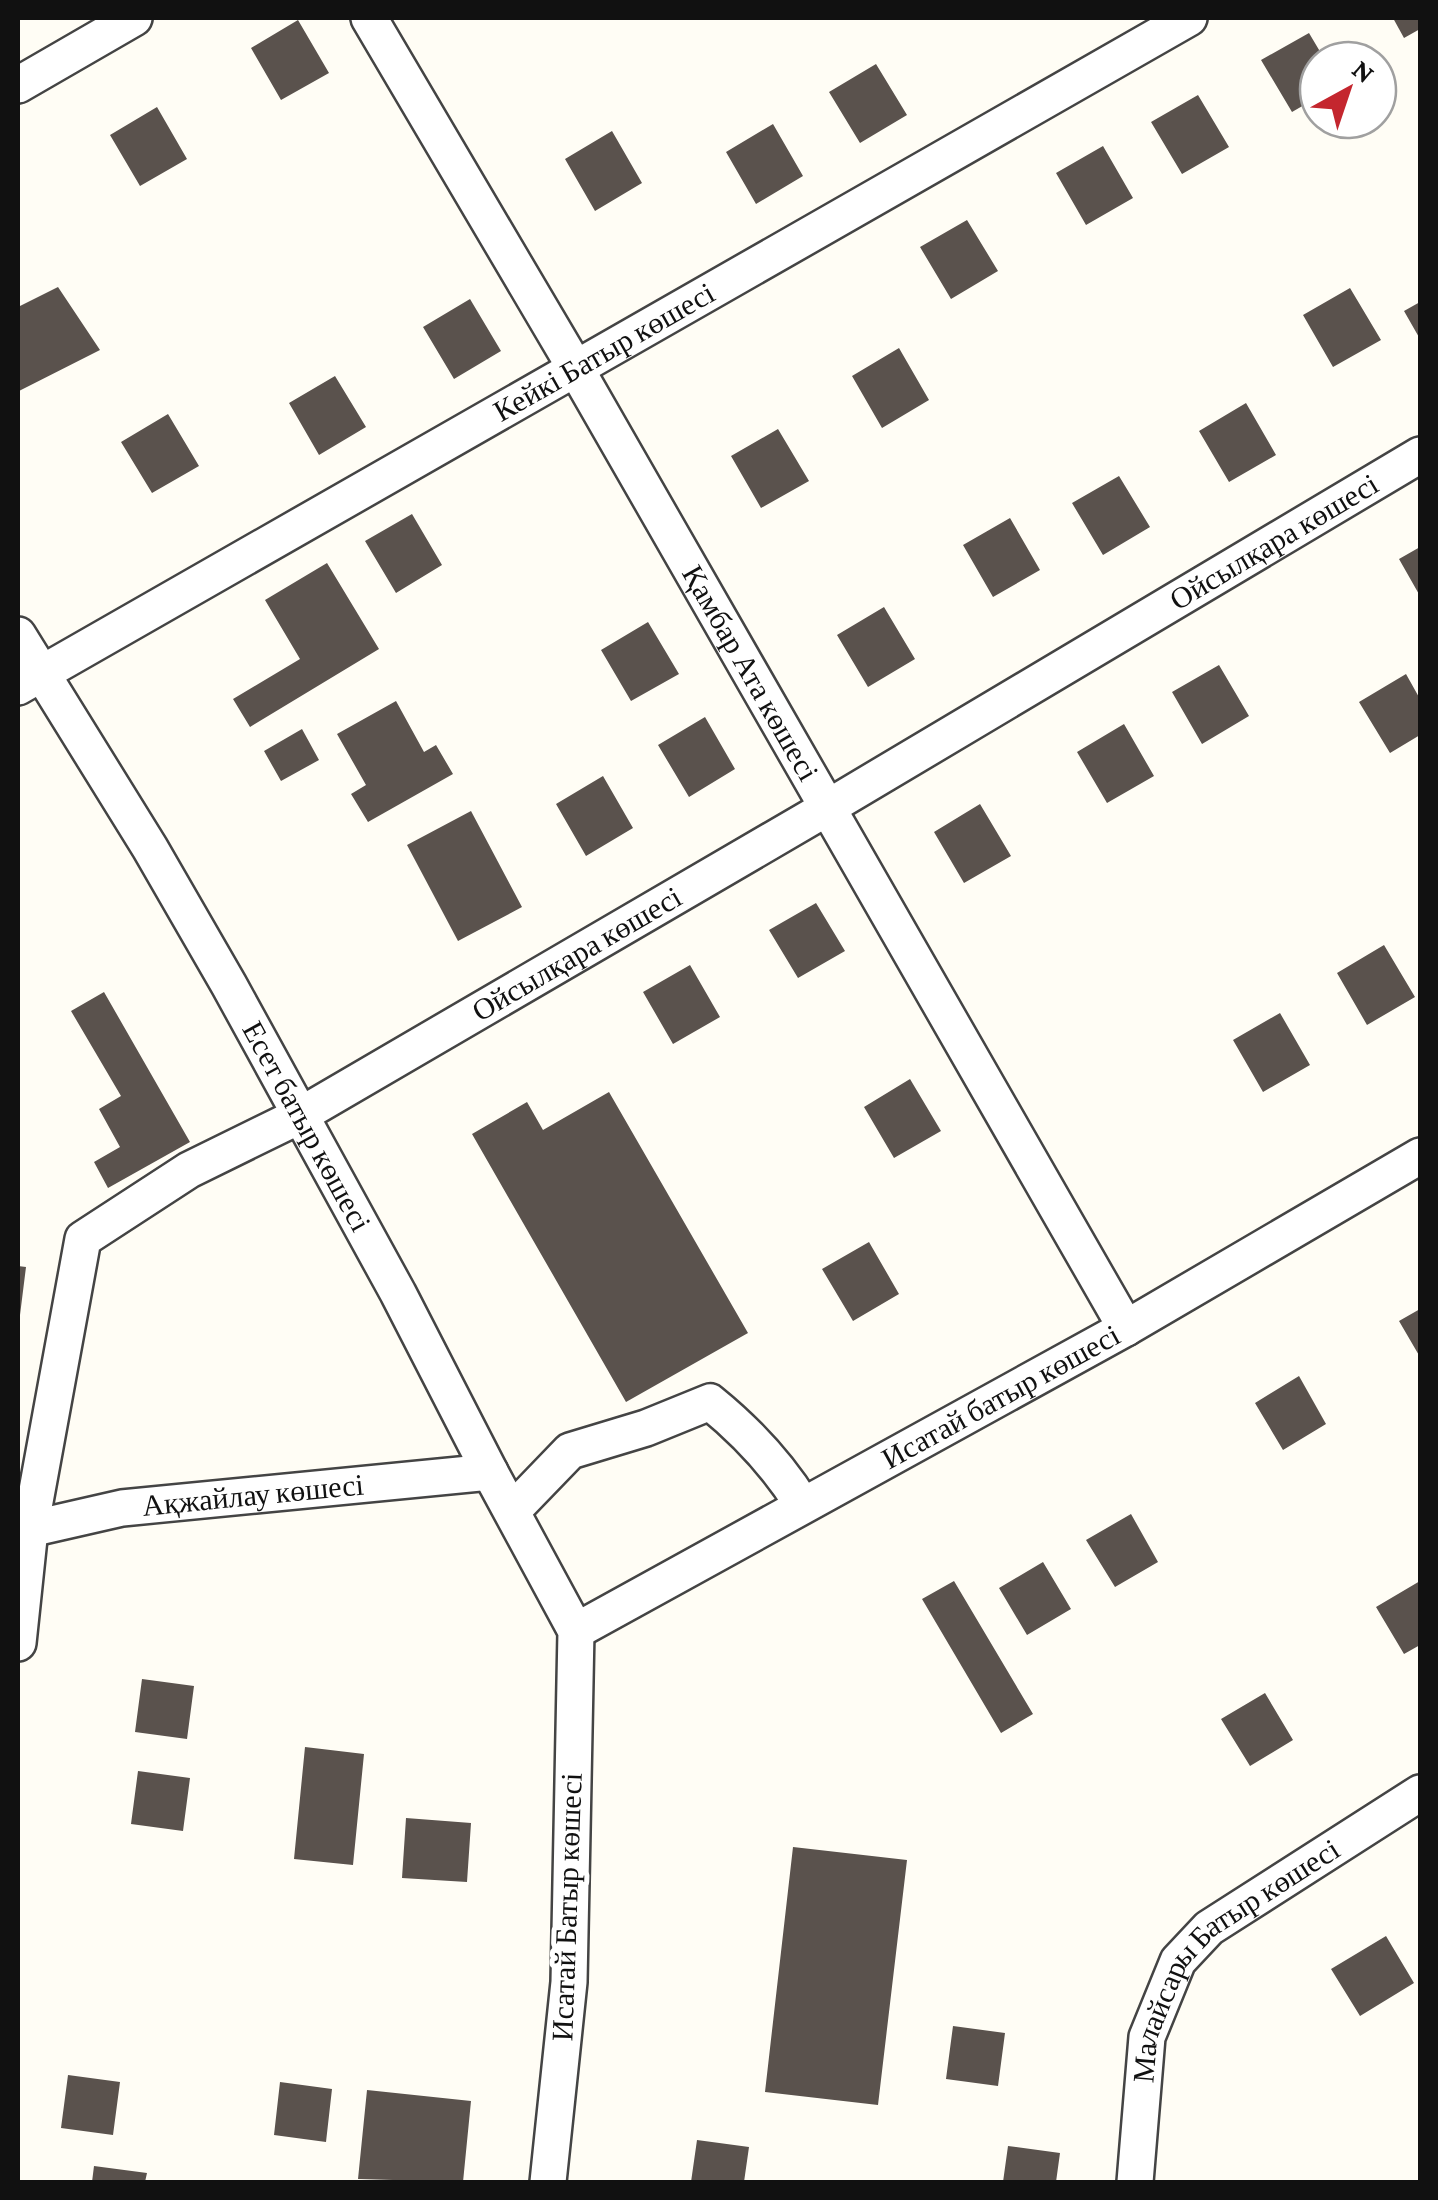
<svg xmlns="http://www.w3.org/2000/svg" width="1438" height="2200" font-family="'Crimson Pro',serif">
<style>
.building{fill:#5a524d}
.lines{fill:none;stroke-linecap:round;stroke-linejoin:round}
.minor-casing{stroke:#444;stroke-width:40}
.minor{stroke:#fff;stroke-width:35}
.labels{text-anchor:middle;stroke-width:10;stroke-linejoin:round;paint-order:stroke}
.street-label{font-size:30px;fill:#111;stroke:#fff}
</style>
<rect width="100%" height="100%" fill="#fffdf5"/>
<path class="building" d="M1393 18H1420V29L1404 38Z
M298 20 329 73 281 100 251 48Z
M1309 33 1325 60H1318V97L1292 112 1261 60Z
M876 64 907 115 860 143 829 92Z
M1198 95 1229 147 1182 174 1151 122Z
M157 107 187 159 140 186 110 135Z
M773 124 803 176 756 204 726 152Z
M612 131 642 183 595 211 565 159Z
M1103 146 1133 198 1086 225 1056 173Z
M967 220 998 271 951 299 920 247Z
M58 287 100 350 19 391 18 307Z
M1350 288 1381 340 1333 367 1303 315Z
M470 299 501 351 454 379 423 327Z
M1420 302V339L1404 311Z
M899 348 929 400 882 428 852 376Z
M335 376 366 427 319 455 289 403Z
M1246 403 1276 455 1229 482 1199 431Z
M168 414 199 466 152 493 121 442Z
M778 429 809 481 761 508 731 456Z
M1119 476 1150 527 1103 555 1072 503Z
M412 514 442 565 396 593 365 541Z
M1010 518 1040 570 993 597 963 545Z
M1420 547V596L1399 559Z
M327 563 379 649 250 727 233 699 300 659 265 600Z
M884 607 915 659 868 687 837 635Z
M648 622 679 674 631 701 601 650Z
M1219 665 1249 716 1202 744 1172 692Z
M1406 674 1420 699V735L1390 753 1359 702Z
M396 701 424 752 436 745 453 774 368 822 351 794 366 785 337 734Z
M705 717 735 769 689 797 658 745Z
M1124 724 1154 776 1107 803 1077 752Z
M302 729 319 760 281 781 264 751Z
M603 776 633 828 586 856 556 804Z
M980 804 1011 856 964 883 934 832Z
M471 811 522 907 458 941 407 845Z
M816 903 845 951 798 978 769 930Z
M1384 945 1415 997 1367 1025 1337 973Z
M690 965 720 1017 673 1044 643 992Z
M104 992 190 1142 108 1188 94 1162 120 1147 99 1109 121 1096 71 1011Z
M1280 1013 1310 1065 1263 1092 1233 1040Z
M910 1079 941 1131 894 1158 864 1107Z
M609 1092 748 1333 626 1402 472 1134 527 1102 543 1130Z
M869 1242 899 1294 853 1321 822 1269Z
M18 1266 26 1267 20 1315 18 1314Z
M1420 1309V1357L1399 1321Z
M1299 1376 1326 1424 1283 1450 1255 1403Z
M1131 1514 1158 1562 1115 1587 1086 1540Z
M1043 1562 1071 1609 1027 1635 999 1588Z
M954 1581 1033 1714 1001 1733 922 1599Z
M1420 1581V1645L1404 1654 1376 1607Z
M142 1679 194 1686 187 1739 135 1732Z
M1265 1693 1293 1740 1250 1766 1221 1719Z
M305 1747 364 1754 353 1865 294 1859Z
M138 1771 190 1778 183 1831 131 1824Z
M406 1818 471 1823 467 1882 402 1878Z
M793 1847 907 1860 878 2105 765 2092Z
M1386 1936 1414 1983 1360 2016 1331 1969Z
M953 2026 1005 2033 998 2086 946 2079Z
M68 2075 120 2082 113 2135 61 2128Z
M280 2082 332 2089 326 2142 274 2135Z
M367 2090 471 2101 463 2182 358 2179Z
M697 2140 749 2147 744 2182H691Z
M1008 2146 1060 2153 1056 2182H1003Z
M94 2166 147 2173 145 2182H92Z"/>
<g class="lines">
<defs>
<g id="minor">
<path id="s1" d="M369 18 576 369 1126 1328"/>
<path d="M18 85 134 18"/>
<path id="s2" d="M18 635 150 848 229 985 398 1293 490 1472 576 1631 569 1982 548 2182"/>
<path id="s3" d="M18 687 1189 18"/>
<path d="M513 1510 570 1451 646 1428 710 1402C747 1432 777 1464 802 1504"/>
<path id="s4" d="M18 1528 30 1529 122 1508 490 1472"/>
<path id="s5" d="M576 1631 1126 1328 1420 1156"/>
<path id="s6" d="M18 1643 30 1529 83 1239 189 1170 299 1116 827 808 1420 455"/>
<path id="s7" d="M1135 2182 1147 2037 1178 1961 1209 1928 1420 1793"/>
</g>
</defs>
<use href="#minor" class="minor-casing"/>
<use href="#minor" class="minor"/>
</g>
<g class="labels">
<g class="street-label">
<text dy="10" stroke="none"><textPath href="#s3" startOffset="675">Кейкі Батыр көшесі</textPath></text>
<text dy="10" stroke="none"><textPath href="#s6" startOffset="1790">Ойсылқара көшесі</textPath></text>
<text dy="10" stroke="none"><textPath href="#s1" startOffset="758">Қамбар Ата көшесі</textPath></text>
<text dy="10" stroke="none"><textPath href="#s6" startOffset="980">Ойсылқара көшесі</textPath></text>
<text dy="10" stroke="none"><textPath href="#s2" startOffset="570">Есет батыр көшесі</textPath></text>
<text dy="10" stroke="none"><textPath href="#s5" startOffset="485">Исатай батыр көшесі</textPath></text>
<text dy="10" stroke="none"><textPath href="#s4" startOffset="238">Ақжайлау көшесі</textPath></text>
<text transform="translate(567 1907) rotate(-88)" y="10">Исатай Батыр көшесі</text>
<text dy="10" stroke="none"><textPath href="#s7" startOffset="262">Малайсары Батыр көшесі</textPath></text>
</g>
</g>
<rect width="1438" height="2200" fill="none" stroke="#111111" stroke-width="40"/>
<g transform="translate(1348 90) rotate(40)"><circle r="48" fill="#ffffff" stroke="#a0a0a0" stroke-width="2.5"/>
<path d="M0-8L18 38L0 25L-18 38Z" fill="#c4262e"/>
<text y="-15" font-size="28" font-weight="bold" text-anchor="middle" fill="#111111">N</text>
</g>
</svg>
